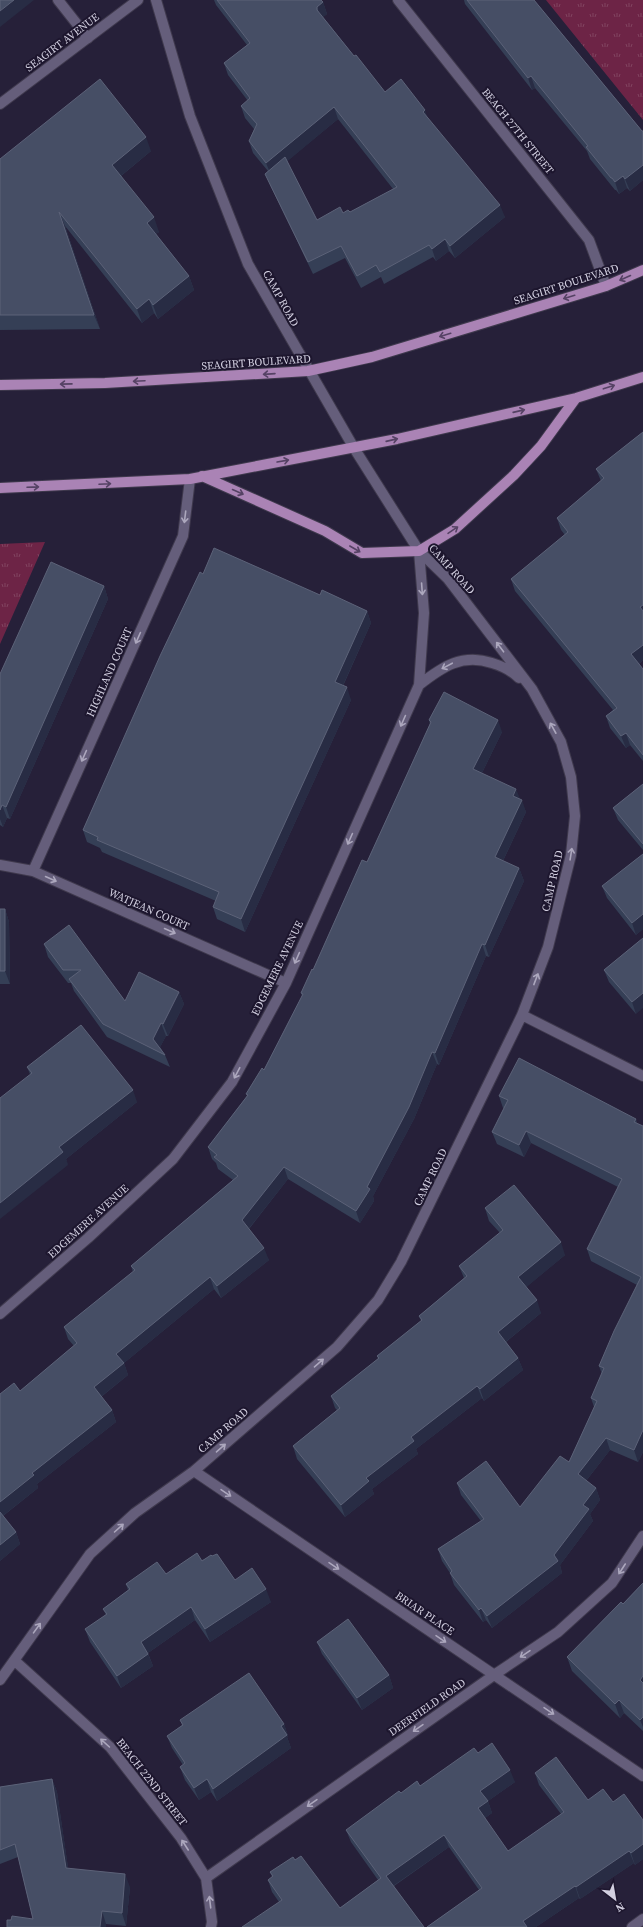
<svg xmlns="http://www.w3.org/2000/svg" width="643" height="1927" font-family="'Source Serif 4',serif">
<style>
.grass{fill:url(#grass-tufts)}
.lines{fill:none;stroke-linecap:round;stroke-linejoin:round}
.lane-casing{stroke:#3f394d;stroke-width:12}
.street-casing{stroke:#3f394d;stroke-width:12}
.primary-casing{stroke:#3f394d;stroke-width:12}
.lane{stroke:#655e7b;stroke-width:10}
.street{stroke:#655e7b;stroke-width:10}
.primary{stroke:#aa83b5;stroke-width:10}
.wall{fill:#353f56;fill-rule:evenodd}
.shaded-wall{fill:#282c44}
.building{fill:#464e65;stroke:#5c6278}
.oneway{stroke:#554264}
.oneway2{stroke:#aca7bd}
.labels{text-anchor:middle;stroke-width:4;stroke-linejoin:round;paint-order:stroke}
.street-label{font-size:11px;fill:#d2cfe0;stroke:#1d162e}
</style>
<defs>
<pattern id="grass-tufts" width="24" height="20" patternUnits="userSpaceOnUse"><rect width="24" height="20" fill="#6d2446"/><path d="M3 7l-1-3M5 7V3M7 7l1-3M15 17l-1-3M17 17v-4M19 17l1-3" fill="none" stroke="#814360"/></pattern>
</defs>
<rect width="100%" height="100%" fill="#262039"/>
<path class="grass" d="M546 0H643V120Z
M45 542 0 644V544Z"/>
<g class="lines">
<defs>
<path id="lane" d="M58 0 88 38"/>
<path id="street" d="M398 0 589 240 606 286
M0 104 138 0
M419 685C442 667 462 653 492 663 502 666 511 670 519 678
M0 865 33 871 286 983
M33 871 183 536 190 479
M522 1015 643 1076
M0 1314 88 1238 173 1159 232 1082 286 983 419 685 424 613 419 551
M194 1471 643 1776
M15 1661 110 1747 181 1838 206 1878 212 1922 211 1927
M0 1680 90 1554 135 1513 194 1471 337 1347 378 1300 401 1262 522 1015 548 947 571 855 575 816 571 777 561 742 532 689 448 579 419 551 354 448 248 264 190 116 156 0
M206 1878 494 1675 558 1632 612 1583 643 1536
M632 1927 643 1919"/>
<path id="primary" d="M0 385 105 383 308 371 372 357 606 286 643 270
M202 476 325 531 362 553 419 551 455 529 514 475 541 446 576 398
M0 488 190 479 397 439 576 398 643 377"/>
</defs>
<use href="#lane" class="lane-casing"/>
<use href="#street" class="street-casing"/>
<use href="#primary" class="primary-casing"/>
<use href="#lane" class="lane"/>
<use href="#street" class="street"/>
<use href="#primary" class="primary"/>
</g>
<path class="wall" d="M214 0H321L323 2 327 14 323 17 354 56 385 92 427 117 505 217 455 258 449 251 436 261 433 257 384 284 381 277 361 288 345 258 313 274 270 185 265 174 268 171 253 153 249 141 254 129 245 118 241 106 248 101 228 75 224 63 247 45 216 5ZM338 119 393 189 350 212 317 220 287 161Z
M464 0H534L642 131H643V180L630 191 627 188 619 194 616 190H615L590 159 587 151 535 88 532 90 465 4Z
M151 151 121 176 159 232 156 234 189 276 194 290 158 319 154 313 142 323 65 226 100 329 0 330V159Z
M643 432V660L639 664 643 669V761L630 745 626 748 610 728 606 716 613 710 515 591 511 579 565 535 561 530 557 518 601 481 596 469Z
M203 574 320 595 367 611 371 623 343 686 351 700 245 932 217 919 213 907 216 901 102 852 100 848 87 842 83 830Z
M104 586 108 599 10 819 7 818 3 827 0 825V674Z
M429 720 502 732 482 773 520 799 526 812 503 861 519 868 524 881 489 957 486 956 439 1065 437 1064 414 1119 373 1196 374 1201 360 1223 288 1179 249 1229 269 1260 221 1298 214 1289 124 1363 128 1375 101 1397 112 1410 116 1422 37 1484 38 1488 3 1516 16 1532 20 1544 0 1561V1394L20 1391 74 1346 68 1339 64 1327 133 1272 131 1266 233 1180 218 1169 216 1163 212 1159 208 1147 247 1096 246 1094 264 1070 302 996 301 993 313 970 367 862 430 724Z
M643 784V850L618 820 613 808Z
M643 854V929L636 935 607 898 602 886Z
M0 909H5L9 922 10 984H0Z
M643 938 636 1014 609 982 604 970Z
M44 944 125 1001 179 992 184 1004 168 1036H166L160 1047 165 1055 170 1067 107 1037 74 991 71 983H68L48 957Z
M27 1067 137 1102 66 1159 68 1165Z
M499 1096 636 1119 637 1124 643 1126V1452L638 1462 610 1450 586 1481 596 1488 600 1500 590 1514 593 1521 560 1565 562 1573 492 1628 486 1620 483 1622 454 1585 450 1573 442 1561 438 1549 481 1521 461 1495 457 1483 520 1507 569 1462 594 1407 591 1398 602 1374 599 1366 637 1285 591 1261 587 1249 618 1187 531 1143 524 1157 497 1144 492 1132 504 1108H503Z
M485 1208 565 1255 526 1287 541 1313 506 1342 518 1358 523 1370 484 1401 482 1398 416 1449 418 1454 372 1489 374 1494 345 1517 297 1459 293 1446 337 1410 335 1408 331 1396 378 1359 377 1356 421 1321 419 1316 464 1278 459 1266 500 1233 489 1221Z
M212 1556 235 1580 271 1602 210 1642 195 1620 148 1653 153 1666 121 1688 90 1642 85 1629 106 1615 103 1609 128 1590 126 1584 166 1574Z
M643 1583V1731L624 1713 620 1718 572 1671 567 1657 623 1604Z
M317 1642 389 1675 393 1688 362 1710 322 1654Z
M180 1720 284 1724 288 1736 287 1737 291 1748 217 1801 211 1792 199 1800 185 1780 180 1767 183 1765 172 1748 167 1736 182 1725Z
M478 1753 515 1782 488 1801 492 1813 485 1818 508 1851 561 1814 539 1785 535 1773 588 1800 613 1802 643 1820V1859L635 1865 634 1863 580 1899 579 1898 536 1927H427L479 1890 449 1847 394 1886 424 1927 279 1902 272 1892 268 1880 272 1877 270 1872 295 1860 340 1908 378 1880 351 1842 346 1830 401 1793 420 1786Z
M52 1779 57 1792 68 1868 130 1887 126 1926 106 1924 11 1920 33 1919 18 1857 0 1864V1787Z"/>
<path class="shaded-wall" d="M14 0H34L0 27V11Z
M323 2 327 14 321 19 317 7Z
M531 76 535 88 532 90 528 78Z
M334 107 338 119 271 175 266 163Z
M425 110 429 122 423 112Z
M146 137 151 151 117 179 112 165Z
M643 165V180L630 191 625 179Z
M623 176 627 188 619 194 615 182Z
M500 205 505 217 455 258 450 246Z
M59 212 65 226 100 329 94 315Z
M154 217 159 232 152 237 147 223Z
M445 239 449 251 436 261 432 249Z
M189 276 194 290 158 319 153 305Z
M149 299 154 313 142 323 137 309Z
M104 586 108 599 10 819 6 807Z
M643 605V616L640 607Z
M367 611 371 623 339 694 335 682Z
M643 645V660L636 666 631 654Z
M347 687 351 700 245 932 241 919Z
M498 720 502 732 478 781 473 769Z
M626 733 630 745 626 748 621 736Z
M516 789 521 801 513 796Z
M522 800 526 812 499 869 495 857Z
M2 805 7 818 3 827 0 819V810Z
M519 868 524 881 489 957 485 945Z
M5 909 9 922 10 984 5 971Z
M643 914V929L636 935 632 923Z
M482 944 486 956 439 1065 435 1053Z
M179 992 184 1004 168 1036 163 1024Z
M643 993V1008L636 1014 632 1002Z
M161 1023 166 1036 158 1051 153 1039Z
M432 1052 437 1064 414 1119 373 1196 374 1201 360 1223 356 1211Z
M133 1090 137 1102 66 1159 68 1165 0 1219V1203L59 1147Z
M526 1131 531 1143 524 1157 519 1145Z
M284 1167 288 1179 246 1232 242 1220Z
M561 1242 565 1255 523 1290 518 1277Z
M264 1248 269 1260 221 1298 217 1286Z
M210 1277 214 1289 124 1363 128 1375 98 1399 94 1387 116 1354Z
M537 1300 541 1313 503 1344 498 1332Z
M518 1358 523 1370 484 1401 480 1389Z
M477 1386 482 1398 416 1449 418 1454 372 1489 374 1494 345 1517 341 1505 366 1478 411 1437Z
M112 1410 116 1422 37 1484 38 1488 0 1518V1502L32 1473Z
M643 1430V1452L638 1462 634 1450Z
M606 1438 610 1450 582 1486 578 1474Z
M596 1488 600 1500 590 1514 593 1521 560 1565 562 1573 492 1628 487 1616 554 1555 583 1505Z
M16 1532 20 1544 0 1561V1545Z
M266 1589 271 1602 210 1642 205 1629Z
M191 1607 195 1620 145 1655 141 1642Z
M481 1608 486 1620 483 1622 479 1610Z
M148 1654 153 1666 121 1688 117 1676Z
M389 1675 393 1688 362 1710 357 1698Z
M643 1676V1689L640 1680Z
M619 1700 624 1713 620 1718 615 1704Z
M643 1717V1727L640 1720Z
M284 1724 288 1736 287 1737 291 1748 217 1801 213 1789Z
M510 1770 515 1782 488 1801 492 1813 482 1820 478 1808 480 1791Z
M52 1779 57 1792 70 1881 66 1868Z
M207 1779 211 1792 199 1800 194 1788Z
M444 1835 449 1847 390 1888 386 1876Z
M643 1844V1859L635 1865 631 1853Z
M629 1851 634 1863 580 1899 576 1887Z
M125 1874 130 1887 126 1926 122 1913Z
M575 1886 579 1898 536 1927H525L523 1921Z
M102 1911 106 1924V1927H100Z"/>
<path class="building" d="M0 0H14L0 11Z
M217 0H321L323 2 317 7V10L354 56 356 55 385 92 401 79 425 110 423 112 500 205 450 246 445 239 432 249 429 245 380 272 376 265 357 276 341 246 308 262 265 174 285 157 317 220 340 207 343 213 348 210 350 212 397 187 334 107 266 163 249 141 257 124 241 106 250 98 224 63 250 43Z
M467 0H534L642 131H643V165L625 179 623 176 615 182 612 178H611L586 147 588 146 531 76 528 78Z
M100 79 146 137 112 165 154 217 147 223 189 276 153 305 149 299 137 309 59 212 94 315H0V159Z
M643 432V605L640 607 643 611V645L631 654 643 669V755L626 733 621 736 606 716 617 708 511 579 568 532 557 518 604 478 596 469Z
M214 548 320 595 322 590 367 611 335 682 347 687 241 919 213 907 219 892 97 840 98 837 83 830 160 656 200 572 203 574Z
M51 562 104 586 6 807 2 805 0 810V674Z
M444 692 498 720 473 769 516 789 513 796 522 800 495 857 519 868 485 945 482 944 435 1053 432 1052 409 1107 367 1187 370 1189 356 1211 284 1167 242 1220 264 1248 217 1286 210 1277 116 1354 124 1363 94 1387 112 1410 32 1473 34 1475 0 1502V1394L14 1383 20 1391 77 1343 64 1327 135 1270 131 1266 238 1176 214 1157 217 1155 208 1147 248 1095 246 1094 262 1068 264 1070 303 994 301 993 312 969 313 970 362 860 367 862 431 722 429 720Z
M643 784V844L613 808Z
M643 854V914L632 923 602 886Z
M0 909H5V971H0Z
M69 925 125 1001 139 972 179 992 163 1024 161 1023 153 1039 165 1055 103 1024 69 979 81 970H63L44 944Z
M643 938V993L632 1002 604 970Z
M81 1025 133 1090 59 1147 63 1152 0 1203V1098L32 1073 27 1067Z
M519 1058 636 1119 634 1122 643 1126V1430L634 1450 606 1438 578 1474 596 1488 583 1505 589 1509 554 1555 558 1561 487 1616 481 1608 479 1610 450 1573 452 1571 438 1549 484 1519 457 1483 486 1461 520 1507 560 1456 569 1462 597 1401 591 1398 604 1368 599 1366 614 1331 641 1277 587 1249 622 1179 526 1131 519 1145 492 1132 508 1100 499 1096Z
M514 1185 561 1242 518 1277 537 1300 498 1332 518 1358 480 1389 477 1386 411 1437 414 1441 366 1478 369 1481 341 1505 293 1446 340 1408 331 1396 379 1358 377 1356 422 1320 419 1316 467 1276 459 1266 503 1230 485 1208Z
M0 1512 16 1532 0 1545Z
M197 1553 202 1561 211 1555 212 1556 217 1554 235 1580 252 1568 266 1589 205 1629 191 1607 141 1642 148 1654 117 1676 85 1629 107 1614 103 1609 130 1589 126 1584 157 1562 166 1574Z
M643 1583V1676L640 1680 643 1683V1717L640 1720 619 1700 615 1704 567 1657 621 1602 623 1604Z
M348 1619 389 1675 357 1698 317 1642Z
M249 1673 284 1724 281 1726 287 1735 213 1789 207 1779 194 1788 180 1767 185 1763 167 1736 183 1725 180 1720Z
M492 1743 510 1770 480 1791 488 1801 478 1808 508 1851 564 1812 535 1773 556 1757 588 1800 603 1789 613 1802 624 1794 643 1820V1844L631 1853 629 1851 576 1887 575 1886 523 1921 527 1927H427L482 1888 444 1835 386 1876 424 1927H242L282 1900 268 1880 273 1876 270 1872 293 1857 295 1860 301 1856 340 1908 381 1878 346 1830 399 1791 401 1793 417 1781 420 1786 474 1748 478 1753Z
M52 1779 66 1868 125 1874 122 1913 102 1911 100 1927H7V1920H11L12 1916 33 1919 15 1844 0 1850V1787Z"/>
<defs><path id="oneway-shaft" d="M-6 0H5M1.5-3L5.5 0L1.5 3" fill="none" stroke-width="1.6" stroke-linecap="round" stroke-linejoin="round"/></defs>
<g class="oneway">
<use href="#oneway-shaft" transform="translate(625 278) rotate(156)"/>
<use href="#oneway-shaft" transform="translate(569 297) rotate(163)"/>
<use href="#oneway-shaft" transform="translate(445 335) rotate(163)"/>
<use href="#oneway-shaft" transform="translate(269 374) rotate(176)"/>
<use href="#oneway-shaft" transform="translate(139 381) rotate(177)"/>
<use href="#oneway-shaft" transform="translate(66 384) rotate(179)"/>
<use href="#oneway-shaft" transform="translate(609 387) rotate(-18)"/>
<use href="#oneway-shaft" transform="translate(519 411) rotate(-13)"/>
<use href="#oneway-shaft" transform="translate(392 440) rotate(-13)"/>
<use href="#oneway-shaft" transform="translate(283 461) rotate(-10)"/>
<use href="#oneway-shaft" transform="translate(105 484) rotate(-3)"/>
<use href="#oneway-shaft" transform="translate(33 487) rotate(-2)"/>
<use href="#oneway-shaft" transform="translate(238 492) rotate(24)"/>
<use href="#oneway-shaft" transform="translate(453 530) rotate(-34)"/>
<use href="#oneway-shaft" transform="translate(355 549) rotate(30)"/>
</g>
<g class="oneway2">
<use href="#oneway-shaft" transform="translate(185 517) rotate(97)"/>
<use href="#oneway-shaft" transform="translate(422 589) rotate(86)"/>
<use href="#oneway-shaft" transform="translate(138 638) rotate(114)"/>
<use href="#oneway-shaft" transform="translate(500 647) rotate(-127)"/>
<use href="#oneway-shaft" transform="translate(447 666) rotate(152)"/>
<use href="#oneway-shaft" transform="translate(403 721) rotate(114)"/>
<use href="#oneway-shaft" transform="translate(553 728) rotate(-119)"/>
<use href="#oneway-shaft" transform="translate(84 756) rotate(114)"/>
<use href="#oneway-shaft" transform="translate(350 839) rotate(114)"/>
<use href="#oneway-shaft" transform="translate(571 854) rotate(-81)"/>
<use href="#oneway-shaft" transform="translate(51 879) rotate(24)"/>
<use href="#oneway-shaft" transform="translate(170 931) rotate(24)"/>
<use href="#oneway-shaft" transform="translate(297 958) rotate(114)"/>
<use href="#oneway-shaft" transform="translate(536 979) rotate(-69)"/>
<use href="#oneway-shaft" transform="translate(237 1073) rotate(118)"/>
<use href="#oneway-shaft" transform="translate(319 1363) rotate(-41)"/>
<use href="#oneway-shaft" transform="translate(221 1448) rotate(-41)"/>
<use href="#oneway-shaft" transform="translate(226 1493) rotate(34)"/>
<use href="#oneway-shaft" transform="translate(119 1528) rotate(-42)"/>
<use href="#oneway-shaft" transform="translate(334 1566) rotate(34)"/>
<use href="#oneway-shaft" transform="translate(622 1569) rotate(123)"/>
<use href="#oneway-shaft" transform="translate(37 1628) rotate(-54)"/>
<use href="#oneway-shaft" transform="translate(441 1639) rotate(34)"/>
<use href="#oneway-shaft" transform="translate(525 1654) rotate(146)"/>
<use href="#oneway-shaft" transform="translate(549 1711) rotate(34)"/>
<use href="#oneway-shaft" transform="translate(418 1728) rotate(145)"/>
<use href="#oneway-shaft" transform="translate(105 1743) rotate(-138)"/>
<use href="#oneway-shaft" transform="translate(312 1803) rotate(145)"/>
<use href="#oneway-shaft" transform="translate(185 1845) rotate(-123)"/>
<use href="#oneway-shaft" transform="translate(210 1902) rotate(-97)"/>
</g>
<g class="labels">
<g class="street-label">
<text transform="translate(62 42) rotate(-37)" y="4">SEAGIRT AVENUE</text>
<text transform="translate(518 131) rotate(51)" y="4">BEACH 27TH STREET</text>
<text transform="translate(566 284) rotate(-18)" y="4">SEAGIRT BOULEVARD</text>
<text transform="translate(281 298) rotate(61)" y="4">CAMP ROAD</text>
<text transform="translate(256 362) rotate(-4)" y="4">SEAGIRT BOULEVARD</text>
<text transform="translate(452 569) rotate(48)" y="4">CAMP ROAD</text>
<text transform="translate(109 672) rotate(-66)" y="4">HIGHLAND COURT</text>
<text transform="translate(552 881) rotate(-77)" y="4">CAMP ROAD</text>
<text transform="translate(149 909) rotate(24)" y="4">WATJEAN COURT</text>
<text transform="translate(277 968) rotate(-64)" y="4">EDGEMERE AVENUE</text>
<text transform="translate(430 1177) rotate(-64)" y="4">CAMP ROAD</text>
<text transform="translate(88 1221) rotate(-42)" y="4">EDGEMERE AVENUE</text>
<text transform="translate(223 1430) rotate(-41)" y="4">CAMP ROAD</text>
<text transform="translate(425 1613) rotate(34)" y="4">BRIAR PLACE</text>
<text transform="translate(427 1707) rotate(-35)" y="4">DEERFIELD ROAD</text>
<text transform="translate(152 1782) rotate(52)" y="4">BEACH 22ND STREET</text>
</g>
</g>
<g transform="translate(615 1899) rotate(149)" stroke="#1d162e" stroke-width="3" paint-order="stroke">
<path d="M0-3L7 15L0 10L-7 15Z" fill="#d2cfe0"/>
<text y="-6" font-size="11" font-weight="bold" text-anchor="middle" fill="#d2cfe0">N</text>
</g>
</svg>
